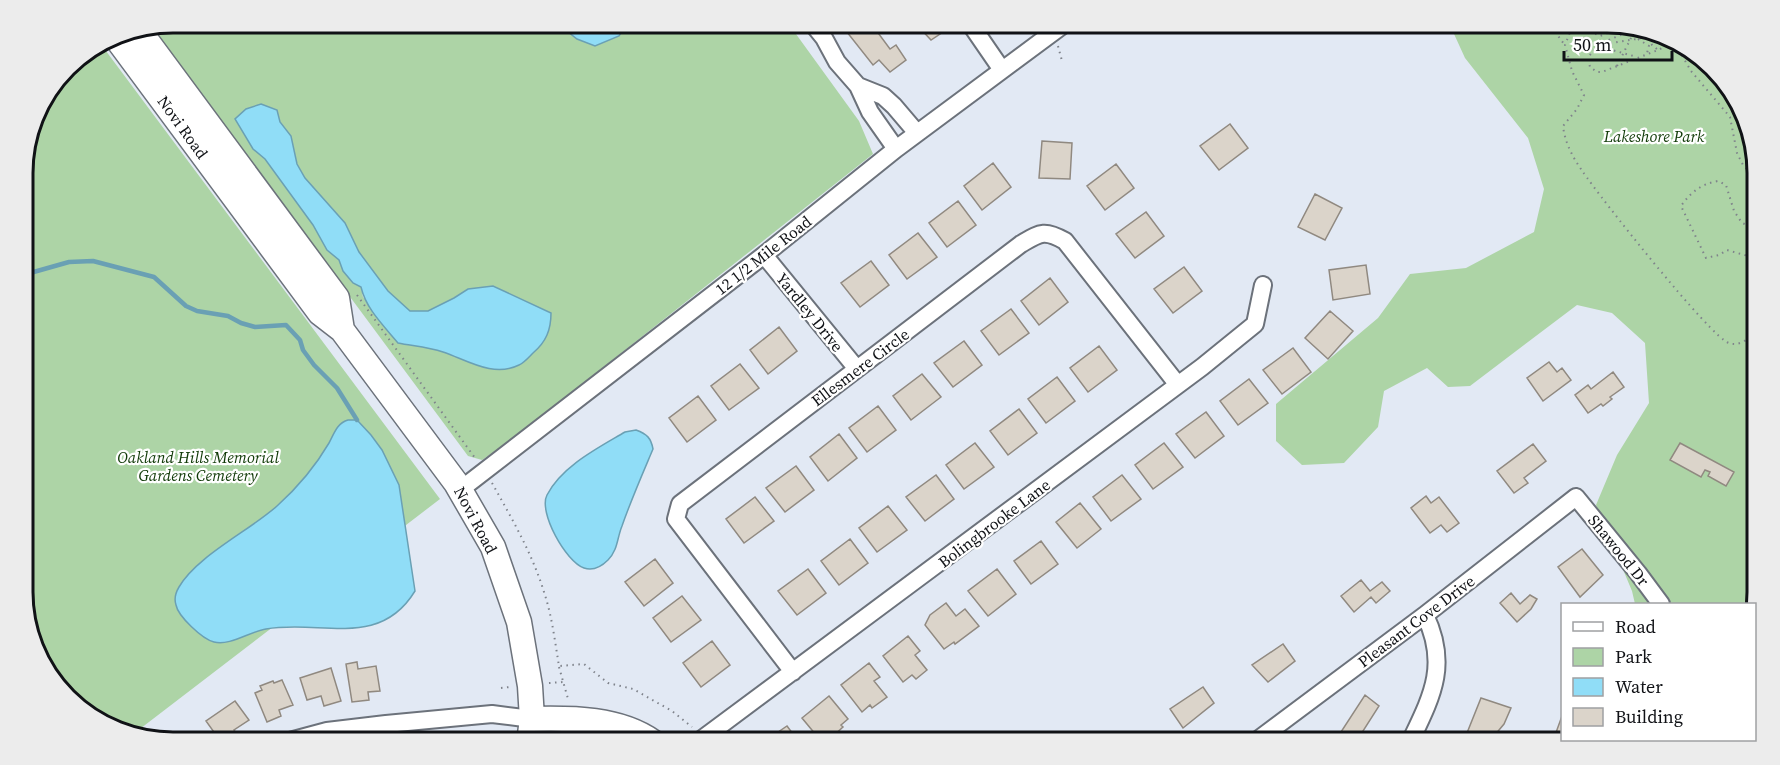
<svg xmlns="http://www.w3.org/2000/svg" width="1780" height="765" font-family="'Source Serif 4',serif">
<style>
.green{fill:#add4a6;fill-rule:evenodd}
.water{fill:#90ddf7;stroke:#6aa0b4;stroke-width:1.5}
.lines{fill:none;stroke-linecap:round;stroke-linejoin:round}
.stream{stroke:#6aa0b4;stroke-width:4.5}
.building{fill:#dbd4ca;stroke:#908980;stroke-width:1.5}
.street-casing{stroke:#6c727b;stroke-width:20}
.secondary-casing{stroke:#6c727b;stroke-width:27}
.path{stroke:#7f838b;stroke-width:2;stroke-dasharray:1.5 4.5;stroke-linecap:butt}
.street{stroke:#fff;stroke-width:16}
.secondary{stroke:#fff;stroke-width:24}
.labels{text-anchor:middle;stroke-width:4.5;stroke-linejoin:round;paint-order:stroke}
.street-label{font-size:16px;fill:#101216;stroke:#fff}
.park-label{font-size:16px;font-style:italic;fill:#103a07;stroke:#fff}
.rim{fill:none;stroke:#101216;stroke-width:3}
</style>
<rect width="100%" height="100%" fill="#e2e9f4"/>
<path class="green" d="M173 22H557L577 39 619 36 628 23H788L859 121 873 154 515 437 482 460 468 456 150 27ZM277 110 280 122 291 136 297 164 305 178 345 223 359 252 388 291 410 312 428 311 454 298 468 289 493 286 551 313 446 353 424 346 411 345 363 297 361 287 353 283 343 271 339 260 327 250 313 225 265 159 253 149 247 138Z
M1449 23H1607L1664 34 1726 81 1756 153 1757 593 1755 608 1754 604H1635L1632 591 1596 505 1617 455 1649 403 1645 343 1612 313 1577 305 1470 386 1448 387 1427 368 1384 391 1378 427 1344 463 1302 465 1276 441V404L1378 318 1410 274 1466 268 1534 232 1544 189 1528 138 1465 58Z
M100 43 440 499 132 735 116 731 54 684 24 612 23 163 38 106 73 60Z"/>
<path class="water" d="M557 23H628L619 36 595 46 577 39Z
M261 104 277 110 280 122 291 136 297 164 305 178 345 223 359 252 388 291 410 311H428L454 298 468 289 493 286 551 313C551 330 546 342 533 353 529 357 524 363 519 365 493 378 467 360 443 352 428 347 413 346 398 343 384 326 366 309 361 287L353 283 343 271 339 260 327 250 313 225 265 159 253 149 235 119 246 109Z
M348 420H357L371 435 382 450 399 485 415 591C379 650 320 619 266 629 249 632 230 646 214 642 202 639 178 616 176 605 174 599 176 592 179 587 197 556 249 531 277 506 297 488 315 467 329 443 334 434 337 423 348 420Z
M636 430C647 434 651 438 653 449 642 475 631 500 622 526 617 538 618 550 608 560 602 566 593 571 584 568 566 562 538 512 547 495 562 466 598 448 625 432Z"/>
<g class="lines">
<path class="stream" d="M23 275 69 262 93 261 154 277 186 306 197 311 228 316 241 323 255 327 286 325 300 340 303 350 314 365 337 388 357 420"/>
</g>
<path class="building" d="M839 22H870L890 49 896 45 906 60 890 72 879 60 873 65Z
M914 22H944L949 28 931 40Z
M1230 124 1248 148 1219 170 1200 146Z
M1042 141 1072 143 1070 179 1039 178Z
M993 163 1011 187 982 210 964 186Z
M1116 164 1134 188 1105 210 1087 186Z
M1315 194 1342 208 1325 240 1298 227Z
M958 201 976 225 947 247 929 223Z
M1146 212 1164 236 1135 258 1116 234Z
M918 233 937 257 907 279 889 255Z
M871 261 889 285 860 307 841 283Z
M1366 265 1370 294 1333 300 1329 270Z
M1184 267 1202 291 1173 313 1154 289Z
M1050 278 1068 302 1039 325 1021 301Z
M1011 309 1029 333 999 355 981 331Z
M1330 311 1353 331 1328 359 1305 338Z
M779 327 797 351 768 374 750 350Z
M964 341 982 365 953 387 934 363Z
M1099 346 1117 370 1088 392 1070 368Z
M1293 348 1311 372 1282 394 1263 370Z
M1549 362 1557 372 1562 368 1571 380 1543 401 1527 378Z
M740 364 759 388 729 410 711 386Z
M1613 372 1624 387 1610 397 1612 399 1603 406 1601 404 1588 413 1575 395 1588 385 1591 389Z
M922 374 941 397 911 420 893 396Z
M1057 377 1075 401 1046 423 1028 399Z
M1249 379 1268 403 1238 425 1220 401Z
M698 396 716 420 687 442 669 418Z
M878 406 896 430 867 452 849 428Z
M1019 409 1037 433 1008 455 990 431Z
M1206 412 1224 436 1195 458 1176 434Z
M839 434 857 458 828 481 810 457Z
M975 443 994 467 964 489 946 465Z
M1164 443 1183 467 1153 489 1135 465Z
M1680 443 1734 472 1726 486 1708 476 1710 472 1705 470 1701 477 1670 460Z
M1533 444 1546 461 1524 478 1528 483 1514 493 1497 471Z
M796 466 814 490 785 512 766 488Z
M936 475 954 499 925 521 906 497Z
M1122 475 1141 499 1111 521 1093 497Z
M1426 496 1431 503 1439 497 1459 523 1447 532 1441 525 1430 533 1411 508Z
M755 497 774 521 744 543 726 519Z
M1080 503 1101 529 1077 548 1056 522Z
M888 506 907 530 877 552 859 528Z
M850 539 868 563 839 585 821 561Z
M1041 541 1058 564 1031 584 1014 561Z
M1582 549 1603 575 1580 597 1558 567Z
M655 559 673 583 644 606 625 582Z
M808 569 826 593 797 615 778 591Z
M997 569 1016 594 988 616 968 591Z
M1361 580 1370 591 1382 582 1390 591 1376 603 1371 597 1354 612 1341 596Z
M1511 593 1520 604 1530 595 1537 599 1531 609 1517 622 1500 603Z
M682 596 701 620 671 642 653 618Z
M946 603 956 616 965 609 979 626 955 644 954 642 944 649 925 625 930 615Z
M908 636 920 651 915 655 927 670 916 679 912 675 903 682 883 656Z
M712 641 730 665 701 687 683 663Z
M1283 644 1295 661 1268 682 1252 665Z
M357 662 358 669 376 666 380 691 368 692 369 700 352 702 346 664Z
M869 663 880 677 874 681 887 697 872 708 870 705 862 712 841 685Z
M331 668 341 701 324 706 321 696 307 700 300 678Z
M282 680 293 705 279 710 281 716 267 722 255 693 262 690 260 686 273 681 274 683Z
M1203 687 1214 703 1183 728 1170 709Z
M1365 695 1379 706 1356 742H1352L1339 735Z
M829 696 848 719 841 725 843 727 832 737 830 734 821 741 802 718Z
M1481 698 1511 708 1504 724 1489 742 1465 738Z
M235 701 249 720 234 730 241 740 237 742H221L206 721Z
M1562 716V740H1582L1581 742H1559L1560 740 1554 738Z
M787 726 799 742H770L774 739 771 737Z
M1109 735 1114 742H1098Z"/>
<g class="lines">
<defs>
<path id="street" d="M811 22 824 38 837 62 858 86 870 112 896 149
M969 22 1002 70
M858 86 883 96 894 106 917 133
M764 255 857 369
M460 490 764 255 896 149 1067 22
M793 672 676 519 680 504 1021 244C1040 233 1044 229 1065 241L1178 385
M386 724 388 742
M1622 740H1623
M286 742 327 731 386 724 492 714 532 719
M698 742 1202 367 1255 324 1263 285
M1255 742 1425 615 1576 497 1638 573 1661 604
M1410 742C1432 696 1449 665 1425 615"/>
<path id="secondary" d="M138 29 337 298 342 330
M114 35 320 313 342 330 456 483 493 547 519 622 530 686 532 719 529 742
M532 719C573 718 619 718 653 742"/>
</defs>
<use href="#street" class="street-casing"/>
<use href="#secondary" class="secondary-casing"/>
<path class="path" d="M1548 22 1564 44
M1574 22 1565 45 1572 71 1584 95 1577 109 1563 126C1565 143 1573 158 1583 172 1599 196 1711 338 1729 343 1740 347 1749 338 1757 331
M1589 22 1586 27 1587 30 1600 36 1626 26
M1650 31 1646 37C1628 42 1598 40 1588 58L1590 67 1597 72H1602L1658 50C1667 46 1667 43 1664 34
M1650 32 1652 45 1658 50
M1638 39 1649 46 1647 53
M1673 40 1691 71 1730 117 1737 153 1743 165 1756 179
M1058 46 1062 61
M1594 50C1604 38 1621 38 1633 28
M1596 51 1612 50 1637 57
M1617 66 1636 28
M1756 228 1742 223 1734 211 1726 185 1718 181C1701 184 1691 192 1681 206L1706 258 1719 255 1727 250 1748 256 1756 255
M357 295 475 458
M492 483C512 519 532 553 544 592 552 616 555 642 559 666L584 664 608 683 633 689 672 711 692 727
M559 667 568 699
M549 683 564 682
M501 688 510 687"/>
<use href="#street" class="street"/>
<use href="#secondary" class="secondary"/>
</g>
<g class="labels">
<g class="street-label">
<text transform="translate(183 127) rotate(54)" y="6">Novi Road</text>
<text transform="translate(763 255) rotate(-38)" y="6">12 1/2 Mile Road</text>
<text transform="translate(810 312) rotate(51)" y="6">Yardley Drive</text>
<text transform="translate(860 367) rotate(-37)" y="6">Ellesmere Circle</text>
<text transform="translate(476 520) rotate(62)" y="6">Novi Road</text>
<text transform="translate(994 523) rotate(-37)" y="6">Bolingbrooke Lane</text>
<text transform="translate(1619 550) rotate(51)" y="6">Shawood Dr</text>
<text transform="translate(1416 621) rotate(-37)" y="6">Pleasant Cove Drive</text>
</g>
<g class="park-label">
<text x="1654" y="142">Lakeshore Park</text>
<text x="198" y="463">Oakland Hills Memorial<tspan x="198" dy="18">Gardens Cemetery</tspan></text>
</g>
</g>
<path d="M0 0H1780V765H0ZM173 33H1607A140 140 0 0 1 1747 173V592A140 140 0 0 1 1607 732H173A140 140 0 0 1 33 592V173A140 140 0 0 1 173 33Z" fill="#ececec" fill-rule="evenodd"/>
<path class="rim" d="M173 33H1607A140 140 0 0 1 1747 173V592A140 140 0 0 1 1607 732H173A140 140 0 0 1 33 592V173A140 140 0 0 1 173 33Z"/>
<rect x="1561" y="603" width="195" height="138" fill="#ffffff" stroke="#9fa0a2" stroke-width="1.5"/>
<rect x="1573" y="622" width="30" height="9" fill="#ffffff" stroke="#9fa0a2" stroke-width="1.5"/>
<text x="1615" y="633" font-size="18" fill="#101216">Road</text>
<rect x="1573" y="648" width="30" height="18" fill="#add4a6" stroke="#9fa0a2" stroke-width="1.5"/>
<text x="1615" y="663" font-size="18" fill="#101216">Park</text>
<rect x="1573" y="678" width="30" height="18" fill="#90ddf7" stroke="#9fa0a2" stroke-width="1.5"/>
<text x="1615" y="693" font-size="18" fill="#101216">Water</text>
<rect x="1573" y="708" width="30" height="18" fill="#dbd4ca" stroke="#9fa0a2" stroke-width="1.5"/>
<text x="1615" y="723" font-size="18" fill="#101216">Building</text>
<path d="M1564 51v9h108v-9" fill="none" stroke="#101216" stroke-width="3"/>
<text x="1573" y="51" font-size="18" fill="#101216" stroke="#ffffff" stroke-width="4.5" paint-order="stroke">50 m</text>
</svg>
